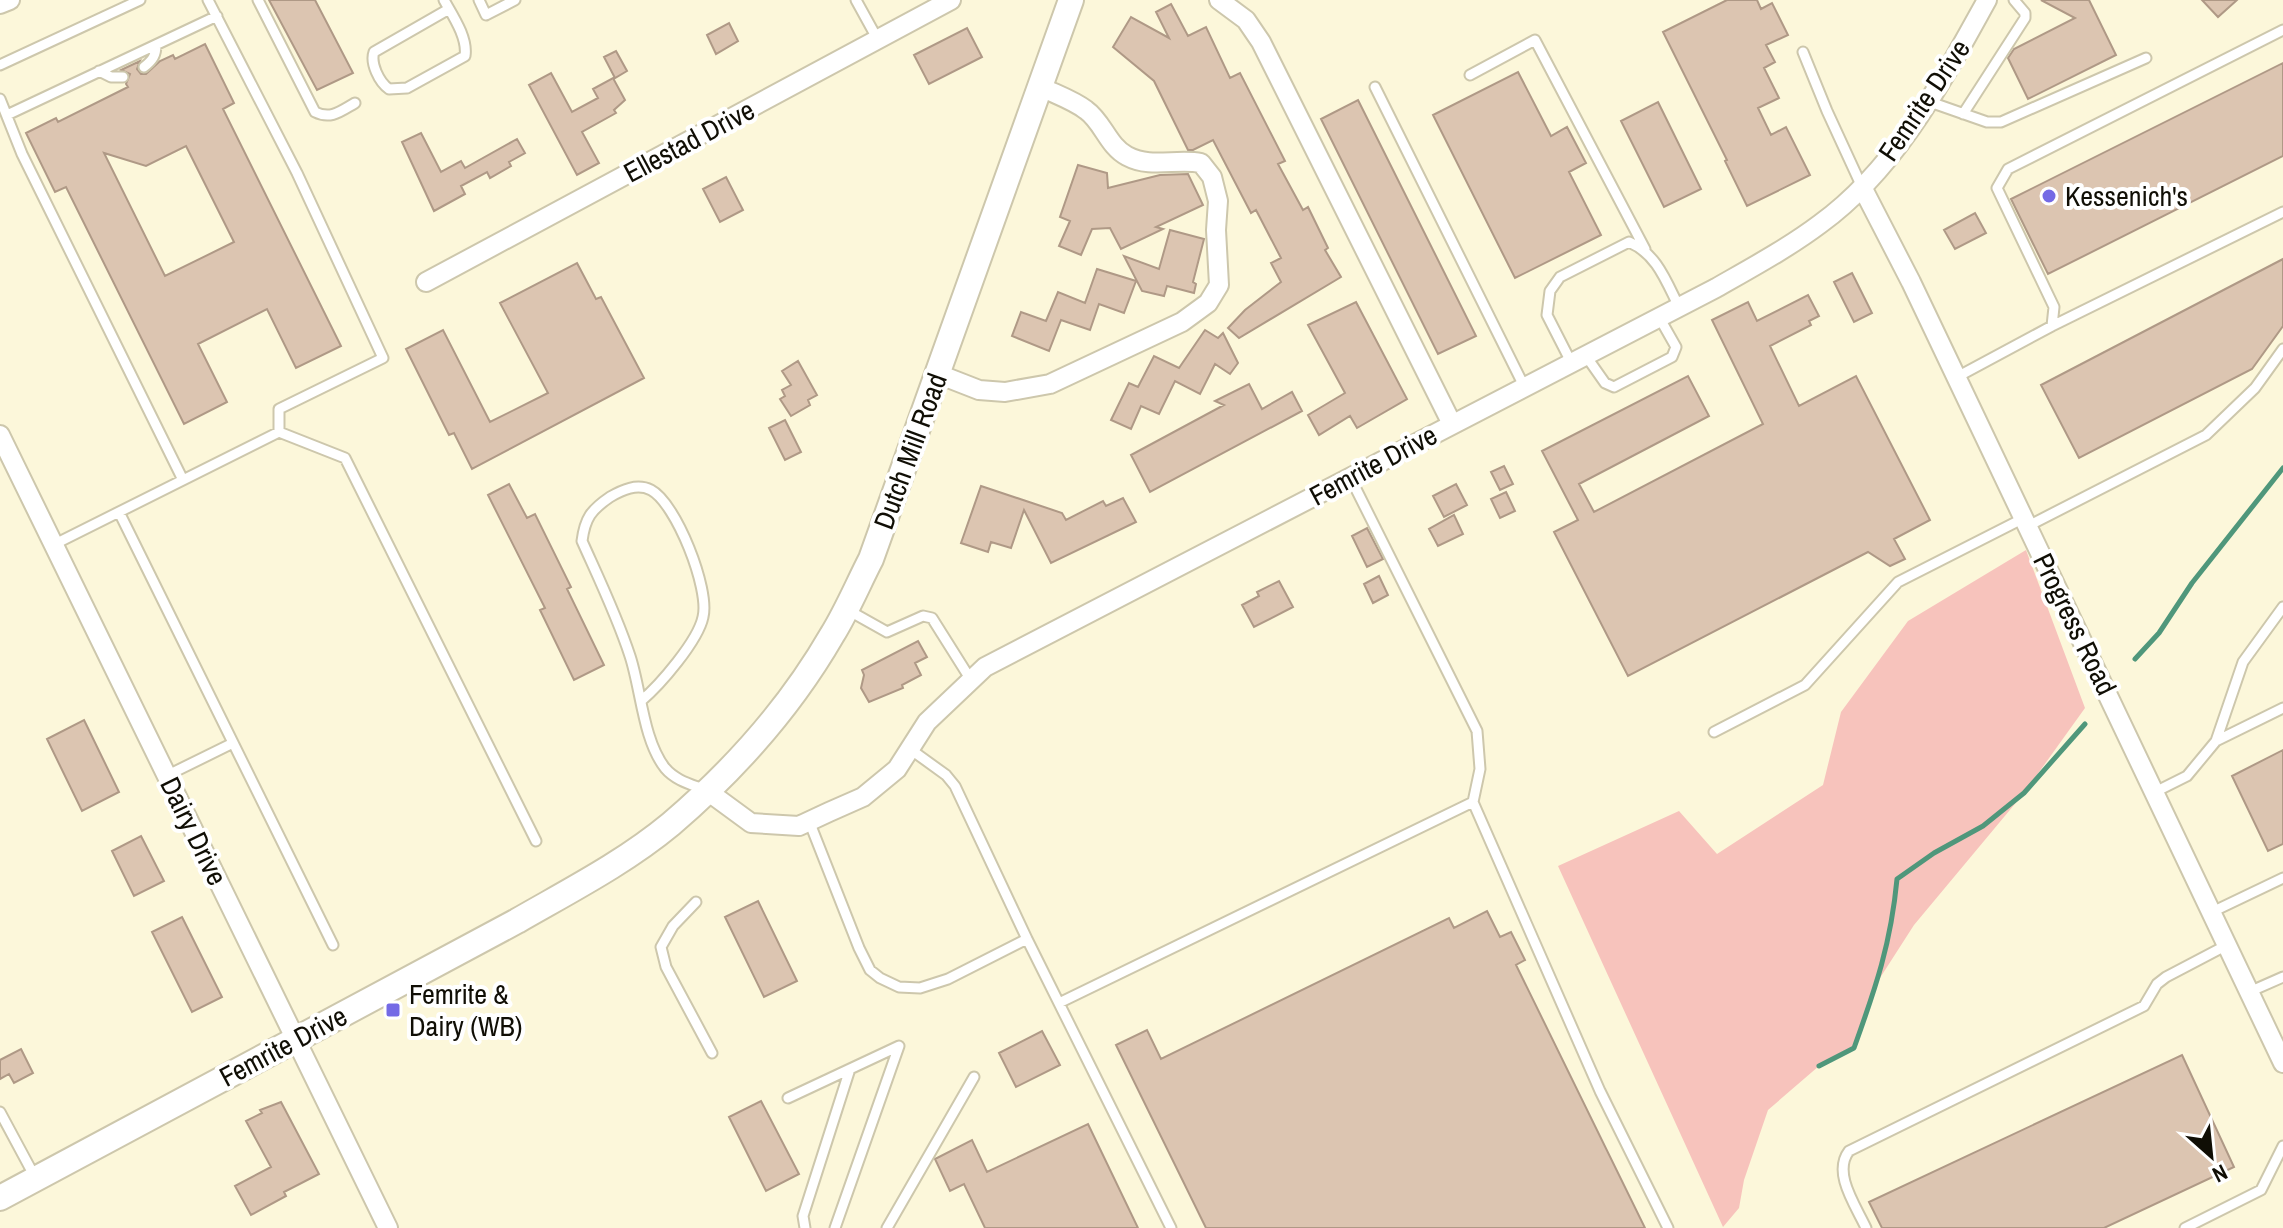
<svg xmlns="http://www.w3.org/2000/svg" width="2283" height="1228" font-family="'Archivo Narrow',sans-serif">
<style>
.green{fill:#f7c3bc}
.lines{fill:none;stroke-linecap:round;stroke-linejoin:round}
.stream{stroke:#4f977b;stroke-width:5}
.building{fill:#dcc5b1;stroke:#af9986;stroke-width:2;fill-rule:evenodd}
.service-casing{stroke:#cdc7ac;stroke-width:13}
.minor-casing{stroke:#cdc7ac;stroke-width:22}
.tertiary-casing{stroke:#cdc7ac;stroke-width:28}
.service{stroke:#fff;stroke-width:9}
.minor{stroke:#fff;stroke-width:18}
.tertiary{stroke:#fff;stroke-width:24}
.poi-dot{fill:#746ae5;stroke:#fff;stroke-width:3}
.labels{text-anchor:middle;stroke-width:8;stroke-linejoin:round;paint-order:stroke}
.street-label{font-size:28px;fill:#100e05;stroke:#fff}
.poi-label{font-size:28px;fill:#100e05;stroke:#fff;text-anchor:start}
</style>
<rect width="100%" height="100%" fill="#fcf7da"/>
<path class="green" d="M2026 550 2085 708 2024 793 1914 925 1878 981 1854 1048 1819 1066 1768 1110 1744 1180 1739 1208 1723 1227 1558 866 1679 811 1717 854 1823 785 1841 712 1908 621Z"/>
<g class="lines">
<path class="stream" d="M2135 659 2159 633 2192 583 2283 468
M1819 1066 1854 1048C1876 987 1891 943 1897 879L1934 853 1983 826 2024 793 2085 724"/>
</g>
<path class="building" d="M269 0H315L353 73 317 90Z
M1727 0H1757L1761 9 1772 3 1788 35 1766 45 1775 62 1764 68 1779 98 1758 108 1771 135 1786 127 1810 175 1747 206 1725 161 1727 160 1663 32Z
M2041 0H2089L2116 55 2028 99 2008 58 2014 49 2075 18Z
M2202 0H2237L2218 17Z
M1171 4 1188 36 1206 27 1230 78 1240 73 1285 161 1278 164 1303 210 1308 207 1328 248 1325 250 1341 277 1239 338 1228 328 1245 310 1281 282 1271 263 1281 258 1256 210 1251 213 1213 140 1193 150H1188L1154 81 1113 47 1131 17 1169 38 1156 12Z
M729 23 738 41 716 54 707 35Z
M967 28 982 57 929 84 914 55Z
M205 44 234 103 223 109 341 346 296 368 267 309 198 344 227 402 184 424 66 187 55 192 26 133 56 118 58 122 128 87 126 84 130 74 121 70 140 61 137 69 141 74H146L160 61 173 55 175 59ZM186 146 234 242 165 276 104 153 146 166Z
M616 51 627 71 615 78 604 57Z
M2283 63V156L2048 274 2011 199Z
M1518 72 1551 136 1567 127 1586 163 1569 172 1601 235 1515 278 1433 115Z
M551 73 572 112 598 98 593 89 613 78 625 100 614 110 616 113 582 132 599 163 577 175 529 85Z
M1358 100 1476 336 1438 354 1321 119Z
M1658 102 1701 189 1664 207 1621 121Z
M421 133 441 172 461 161 465 168 517 139 525 153 509 162 511 166 490 178 487 172 461 186 465 194 434 211 402 142Z
M1078 165 1107 173 1108 188 1160 175 1188 174 1203 205 1156 227 1163 229 1121 249 1110 228 1092 229 1081 255 1059 246 1070 221 1060 217Z
M726 177 743 210 720 222 703 189Z
M1975 213 1986 233 1955 249 1944 230Z
M1170 230 1204 239 1193 282 1196 284 1194 293 1167 286 1164 296 1142 291 1124 256 1159 269Z
M2283 259V326L2252 369 2079 458 2041 385Z
M577 263 596 299 601 297 644 378 472 469 454 433 449 435 406 349 443 330 490 422 548 393 500 303Z
M1097 269 1136 281 1124 313 1099 304 1090 330 1061 320 1049 351 1012 336 1021 312 1046 321 1058 292 1085 303Z
M1852 273 1872 313 1854 322 1834 282Z
M1808 295 1819 316 1809 321 1811 325 1770 346 1799 406 1856 376 1930 520 1894 539 1905 559 1890 566 1868 552 1628 676 1554 532 1578 520 1542 451 1688 376 1709 416 1579 484 1594 512 1763 424 1712 320 1748 302 1757 321Z
M1356 302 1407 399 1357 428 1350 416 1319 435 1308 415 1345 393 1308 325Z
M1205 330 1218 338 1223 333 1238 363 1230 374 1215 364 1200 394 1175 381 1159 414 1141 406 1131 429 1111 420 1129 383 1138 387 1154 356 1179 368Z
M798 361 817 395 808 400 810 405 791 416 780 399 785 396 782 390 791 385 782 371Z
M1249 384 1262 409 1292 392 1302 411 1150 492 1131 455 1224 405 1215 401Z
M785 420 801 452 785 460 769 428Z
M1504 466 1513 484 1500 490 1491 472Z
M509 484 527 518 535 514 571 587 567 589 604 665 574 680 540 610 545 608 488 495Z
M1456 484 1467 505 1444 517 1433 496Z
M981 486 1062 513 1066 520 1103 501 1106 506 1123 498 1136 522 1051 563 1024 510 1011 548 991 542 988 552 961 543Z
M1506 492 1515 511 1500 518 1491 499Z
M1454 515 1463 534 1438 546 1429 529Z
M1367 528 1383 559 1367 567 1352 536Z
M1379 576 1388 595 1373 603 1364 584Z
M1279 581 1293 607 1254 627 1242 605 1259 596 1257 592Z
M918 641 927 657 915 663 921 675 902 685 903 688 869 702 861 688 864 675 862 670Z
M84 720 119 792 82 811 47 739Z
M2283 750V844L2268 851 2232 776Z
M141 836 164 881 134 896 112 851Z
M758 901 797 981 764 997 725 917Z
M1487 911 1500 937 1511 932 1525 960 1516 965 1645 1228H1206L1116 1045 1147 1030 1161 1059 1449 918 1454 928Z
M182 917 222 997 192 1012 152 932Z
M1042 1031 1060 1065 1016 1087 999 1053Z
M21 1049 33 1073 14 1083 9 1074 0 1079V1060Z
M2182 1055 2234 1167 2104 1228H1882L1869 1202Z
M761 1101 799 1174 766 1191 729 1117Z
M281 1102 319 1174 284 1192 286 1196 251 1215 235 1186 271 1167 246 1121 262 1113 260 1110Z
M1088 1124 1138 1228H985L964 1184 950 1191 935 1159 972 1140 987 1172Z"/>
<g class="lines">
<defs>
<path id="service" d="M208 0 297 173 383 358 279 409V432
M258 0 315 112C331 120 341 111 355 103
M444 0C453 16 468 38 465 56L407 88 389 89C379 82 370 63 374 52L449 9
M479 0 486 15 515 0
M856 0 878 40
M1803 52 1827 111 1862 187
M0 65 140 0
M144 67C153 60 156 55 156 45
M99 71 111 77H123
M1470 75 1535 40 1645 249
M1375 87 1524 386
M0 99 22 154 183 480
M1930 102 1987 122H2001L2146 58
M1963 114 2025 18V13L2014 0
M7 115 217 16
M2052 326 2283 212
M1586 356 1605 383 1614 387 1672 357 1676 347 1659 317
M1571 362 1547 315 1550 291 1560 277 1629 242C1657 254 1666 281 1679 307
M1957 377 2052 326 2054 307 1997 188 2008 169 2283 30
M1350 477 1477 731 1480 769 1473 802
M119 512 333 945
M2028 526 2206 435 2255 388 2283 349
M53 545 279 432 345 458 536 841
M846 609 887 632 923 616 932 618 971 680
M641 701C660 685 698 641 703 617 710 589 676 503 651 490 637 483 622 490 610 497 591 510 585 518 582 541 599 579 617 616 630 656 641 689 643 740 665 768 675 780 690 784 703 789
M1714 732 1805 685 1898 582 2024 518
M2216 741 2243 662 2283 607
M910 749 946 775 955 786 1027 939 1171 1228
M166 776 233 743
M2155 792 2187 776 2216 741 2283 708
M809 821 859 948 870 970 880 978 899 987 920 988 948 979 1027 939
M696 902 673 926 661 947 666 967 712 1053
M2212 912 2283 878
M2249 992 2283 977
M1059 1003 1473 802 1600 1091 1668 1228
M788 1098 899 1046 835 1228
M0 1112 36 1179
M805 1228 803 1216 850 1069
M887 1228 974 1077
M1866 1228C1856 1206 1832 1173 1849 1151L2144 1006 2157 984 2166 977 2227 945
M2185 1228 2261 1190 2283 1146"/>
<path id="minor" d="M1219 0 1246 20 1261 42 1452 424
M0 4 10 0
M1862 187 1911 282 2283 1063
M426 282 951 0
M938 374 979 390 1005 392 1050 384 1182 322 1208 303 1219 285 1216 230 1218 201 1212 177 1201 163C1176 158 1151 169 1127 156 1108 146 1103 122 1086 110 1073 100 1055 94 1041 87
M0 435 388 1228
M706 790 751 823 799 826 829 812 863 797 897 769 927 722 985 667 1716 288C1751 268 1788 248 1820 224 1897 168 1942 81 1987 0"/>
<path id="tertiary" d="M0 1198 517 921C569 891 624 863 671 824 733 771 791 706 832 635 847 611 858 584 871 559L1071 0"/>
</defs>
<use href="#service" class="service-casing"/>
<use href="#minor" class="minor-casing"/>
<use href="#tertiary" class="tertiary-casing"/>
<use href="#service" class="service"/>
<use href="#minor" class="minor"/>
<use href="#tertiary" class="tertiary"/>
</g>
<g class="poi-dot">
<circle cx="2049" cy="196" r="8"/>
<rect x="385" y="1002" width="16" height="16" rx="4"/>
</g>
<g class="labels">
<g class="street-label">
<text transform="translate(1924 100) rotate(-56)" y="10">Femrite Drive</text>
<text transform="translate(689 141) rotate(-28)" y="10">Ellestad Drive</text>
<text transform="translate(910 451) rotate(-70)" y="10">Dutch Mill Road</text>
<text transform="translate(1373 465) rotate(-28)" y="10">Femrite Drive</text>
<text transform="translate(2075 624) rotate(64)" y="10">Progress Road</text>
<text transform="translate(194 831) rotate(64)" y="10">Dairy Drive</text>
<text transform="translate(283 1046) rotate(-28)" y="10">Femrite Drive</text>
</g>
<g class="poi-label">
<text x="2065" y="206">Kessenich's</text>
<text x="409" y="1004">Femrite &amp;<tspan x="409" dy="32">Dairy (WB)</tspan></text>
</g>
</g>
<g transform="translate(2211 1156) rotate(153)" stroke="#ffffff" stroke-width="6" paint-order="stroke">
<path d="M0-6L14 30L0 20L-14 30Z" fill="#100e05"/>
<text y="-12" font-size="22" font-weight="bold" text-anchor="middle" fill="#100e05">N</text>
</g>
</svg>
